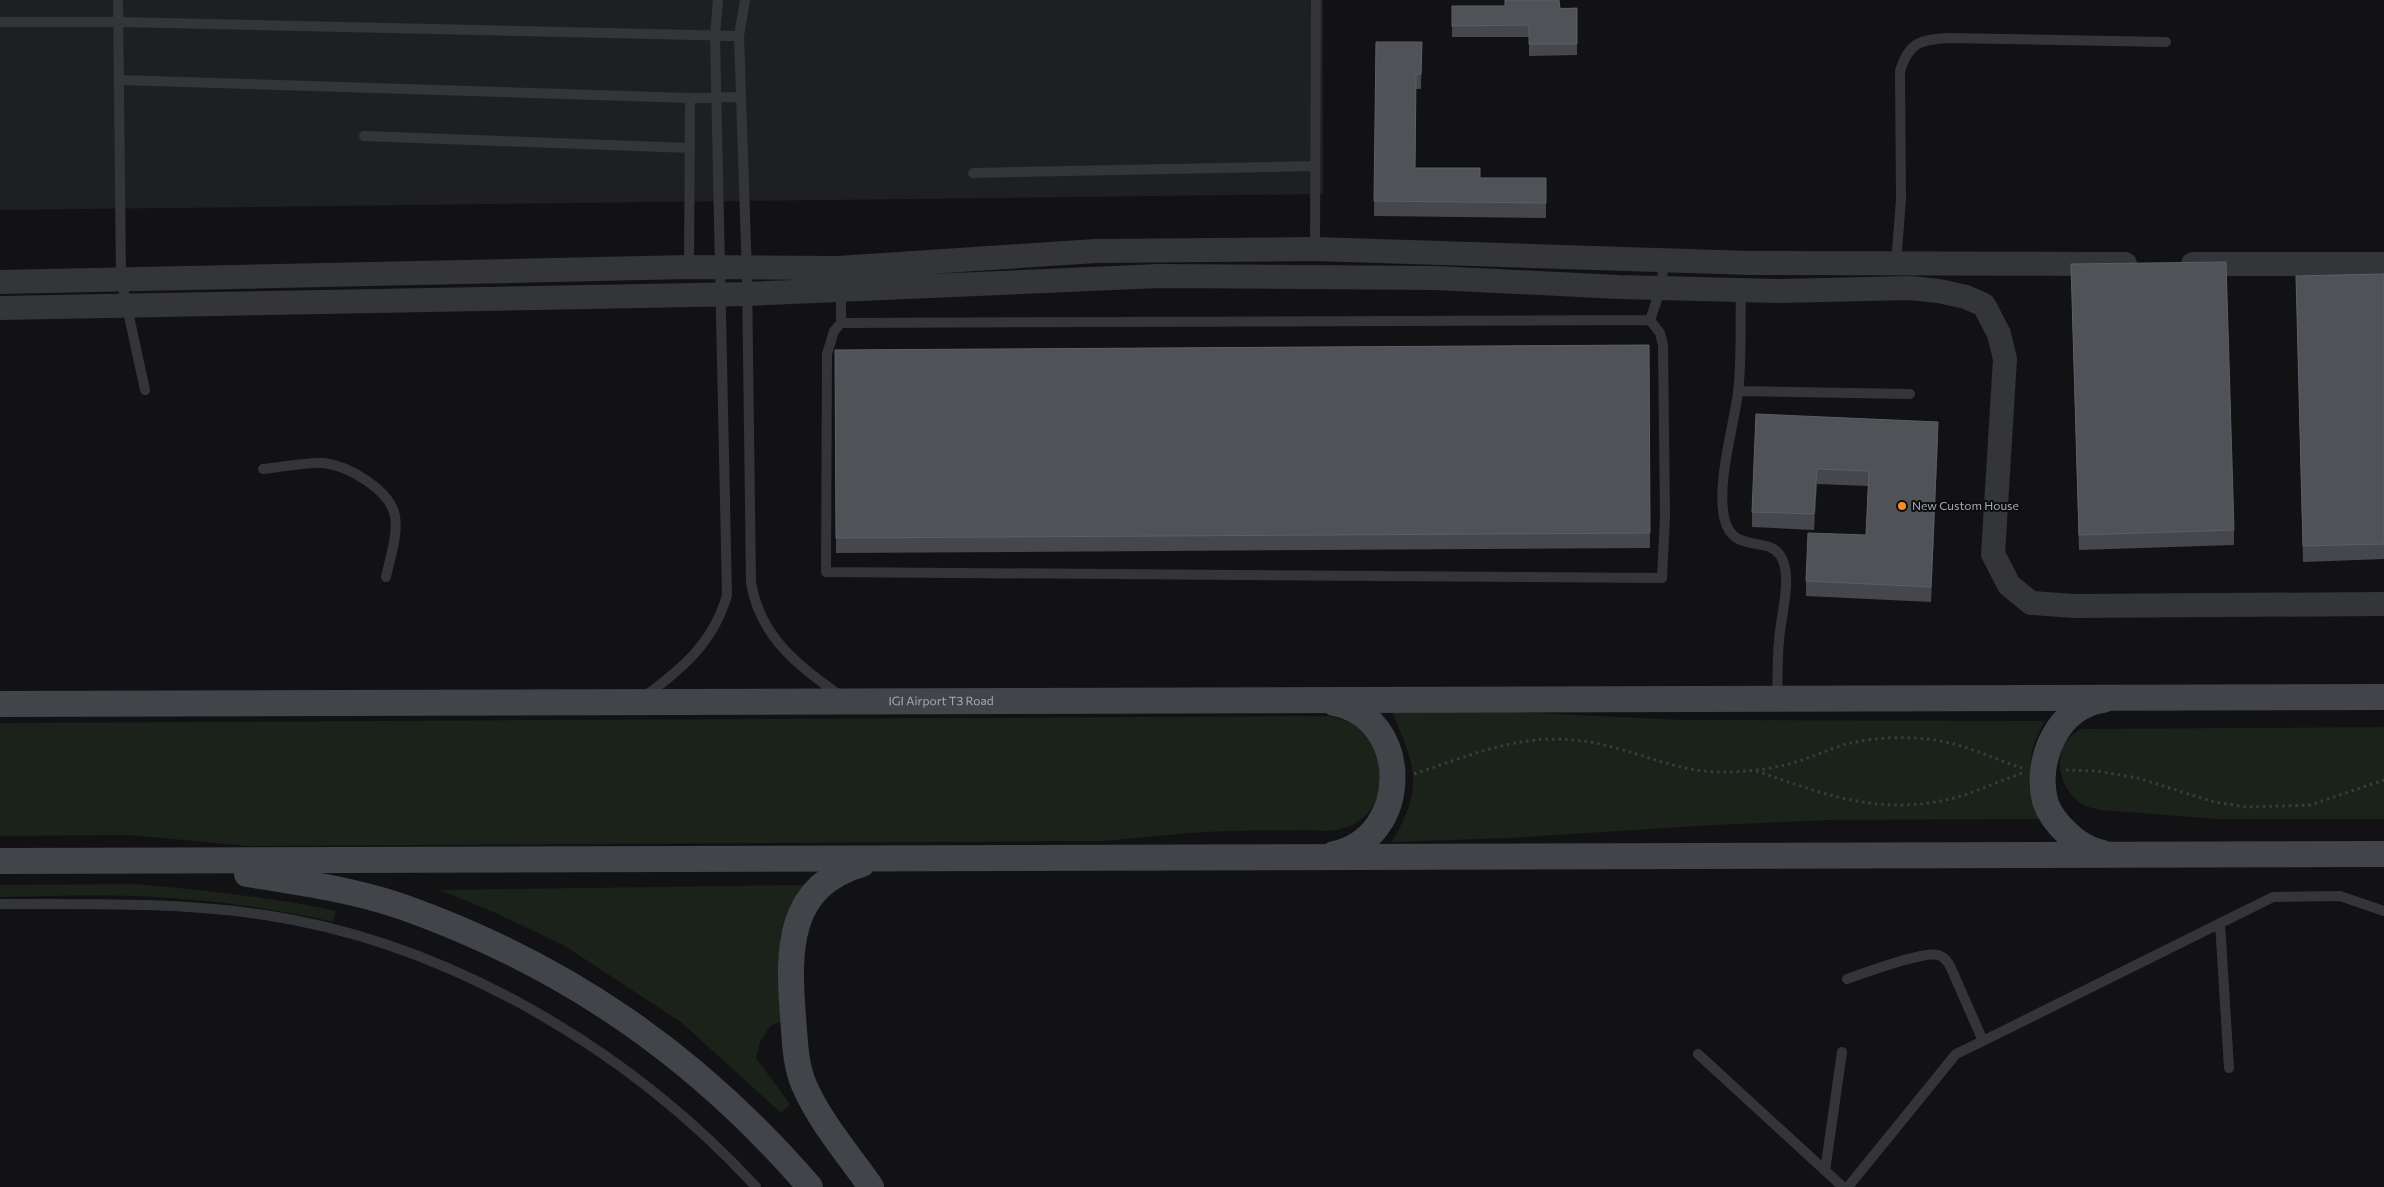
<svg xmlns="http://www.w3.org/2000/svg" width="2384" height="1187" font-family="Commissioner,sans-serif">
<style>
.built{fill:#1e1f21}
.green{fill:#1a221a}
.lines{fill:none;stroke-linecap:round;stroke-linejoin:round}
.path{stroke:#393c40;stroke-width:3;stroke-dasharray:2.5 4;stroke-linecap:butt}
.service{stroke:#333539;stroke-width:10}
.tertiary{stroke:#333539;stroke-width:24}
.secondary{stroke:#414449;stroke-width:26}
.wall{fill:#45474c}
.shaded-wall{fill:#2c2e31}
.building{fill:#4f5257;stroke:#5c6066}
.poi-dot{fill:#f98e25;stroke:#0d0d0f;stroke-width:2}
.labels{text-anchor:middle;stroke-width:4;stroke-linejoin:round;paint-order:stroke}
.poi-label{font-size:12px;fill:#a3abb5;stroke:#0d0d0f;text-anchor:start}
.street-label{font-size:12px;fill:#a3abb5;stroke:#0d0d0f}
</style>
<rect width="100%" height="100%" fill="#121214"/>
<path class="built" d="M0 0H1323V194L0 210Z"/>
<path class="green" d="M1492 711 1683 720 2045 721C2020 766 2032 775 2049 819L1831 820 1714 825 1510 838 1392 842C1424 786 1416 768 1392 712Z
M1329 716C1336 718 1345 720 1351 723 1396 749 1391 821 1336 830 1327 832 1316 830 1306 830 1283 831 1260 830 1237 831 1192 831 1146 838 1101 841L248 846 129 835 0 836V723Z
M2384 727V819H2217L2101 810C2093 808 2085 807 2079 802 2055 784 2051 744 2081 729Z
M135 884C203 890 270 897 336 911L333 922C269 907 203 899 137 896 92 894 45 896 0 897V885Z
M804 885 781 934 778 964 781 1022 770 1026 760 1042 756 1058 790 1104 781 1113 682 1023 565 946 498 914 440 890Z"/>
<g class="lines">
<path class="path" d="M2066 770 2096 771 2138 778 2214 802 2246 807 2310 805 2384 780
M1756 771C1824 794 1878 816 1950 799 1975 793 1998 781 2023 773
M1414 774C1483 751 1534 727 1608 746 1646 755 1680 772 1721 772 1748 772 1774 769 1799 761 1815 756 1830 749 1846 744 1879 736 1920 735 1954 744 1977 750 1999 761 2022 768"/>
<path class="service" d="M118 0 121 279 145 390
M745 0 739 36 747 276 751 583C761 639 799 666 842 697
M0 22H118L739 36
M120 80 690 98 741 97
M364 136 690 148
M973 173 1315 166
M1315 249 1316 0
M1896 264 1901 199 1900 71C1909 42 1920 40 1947 38L2166 42
M689 267 690 98
M1741 290C1740 324 1742 359 1738 393 1733 429 1717 482 1724 517 1732 555 1766 535 1780 555 1794 575 1780 618 1779 641 1777 660 1778 679 1777 698
M1650 320 1660 333 1663 345 1665 517 1662 578 826 572 827 354 834 331 841 323 1650 320 1661 288 1664 261
M841 323V290
M1738 391 1910 394
M263 469C283 467 304 462 324 463 349 466 390 490 395 516 398 536 390 558 386 577
M645 696C682 669 714 642 727 595L715 35 718 0
M0 904C89 904 177 902 265 915 450 943 630 1050 756 1187
M2220 923 2229 1068
M1847 979C1864 973 1923 951 1938 955 1945 957 1948 962 1951 968L1983 1041
M1698 1054 1843 1187
M1825 1171 1842 1052
M1848 1187 1956 1054 1983 1041 2273 897 2340 896 2384 911"/>
<path class="tertiary" d="M2193 264H2384
M0 282 689 267 838 268 1096 251 1315 249 1750 263 2125 264
M0 308 747 294 1159 276 1436 278 1619 287 1779 291 1910 288 1939 291 1966 297 1984 305 1999 334 2005 359 1993 554 2009 585 2031 603 2075 606 2384 604"/>
<g class="secondary">
<path id="s1" d="M0 704 2384 697"/>
<path d="M2103 853C2091 851 2077 843 2069 835 2059 826 2049 814 2045 801 2035 760 2057 707 2103 700"/>
<path d="M1334 854C1411 838 1413 718 1334 703"/>
<path d="M0 861 2384 854"/>
<path d="M862 864C786 886 788 952 793 1017 795 1040 795 1064 804 1085 820 1122 848 1154 871 1187"/>
<path d="M247 874C299 882 353 890 403 907 566 965 697 1056 810 1187"/>
</g>
</g>
<path class="wall" d="M1452 6 1577 8V55L1529 56V37H1452Z
M1376 42H1422L1421 89H1416L1415 168 1480 178H1546V218L1374 216Z
M2071 264 2234 530V545L2079 550Z
M2384 274V559L2303 562 2296 276Z
M1649 345 1650 548 836 553 835 350Z
M1756 414 1938 437 1931 602 1806 596V581L1866 535 1868 486 1817 484 1814 530 1752 527V512Z"/>
<path class="shaded-wall" d="M1938 422V437L1931 602V587Z
M1817 469V484L1814 530V514Z"/>
<path class="building" d="M1505 0H1559L1560 9 1577 8V44H1529V25L1452 26V6H1505Z
M1376 42H1422L1421 74H1416L1415 168H1480V178H1546V203L1374 201Z
M2226 262 2234 530 2079 535 2071 264Z
M2384 274V544L2303 546 2296 276Z
M1649 345 1650 533 836 538 835 350Z
M1756 414 1938 422 1931 587 1806 581 1808 533 1866 535 1869 471 1817 469 1814 514 1752 512Z"/>
<circle class="poi-dot" cx="1902" cy="506" r="5"/>
<g class="labels">
<g class="poi-label">
<text x="1912" y="510">New Custom House</text>
</g>
<g class="street-label">
<text dy="4" stroke="none"><textPath href="#s1" startOffset="941">IGI Airport T3 Road</textPath></text>
</g>
</g>
</svg>
